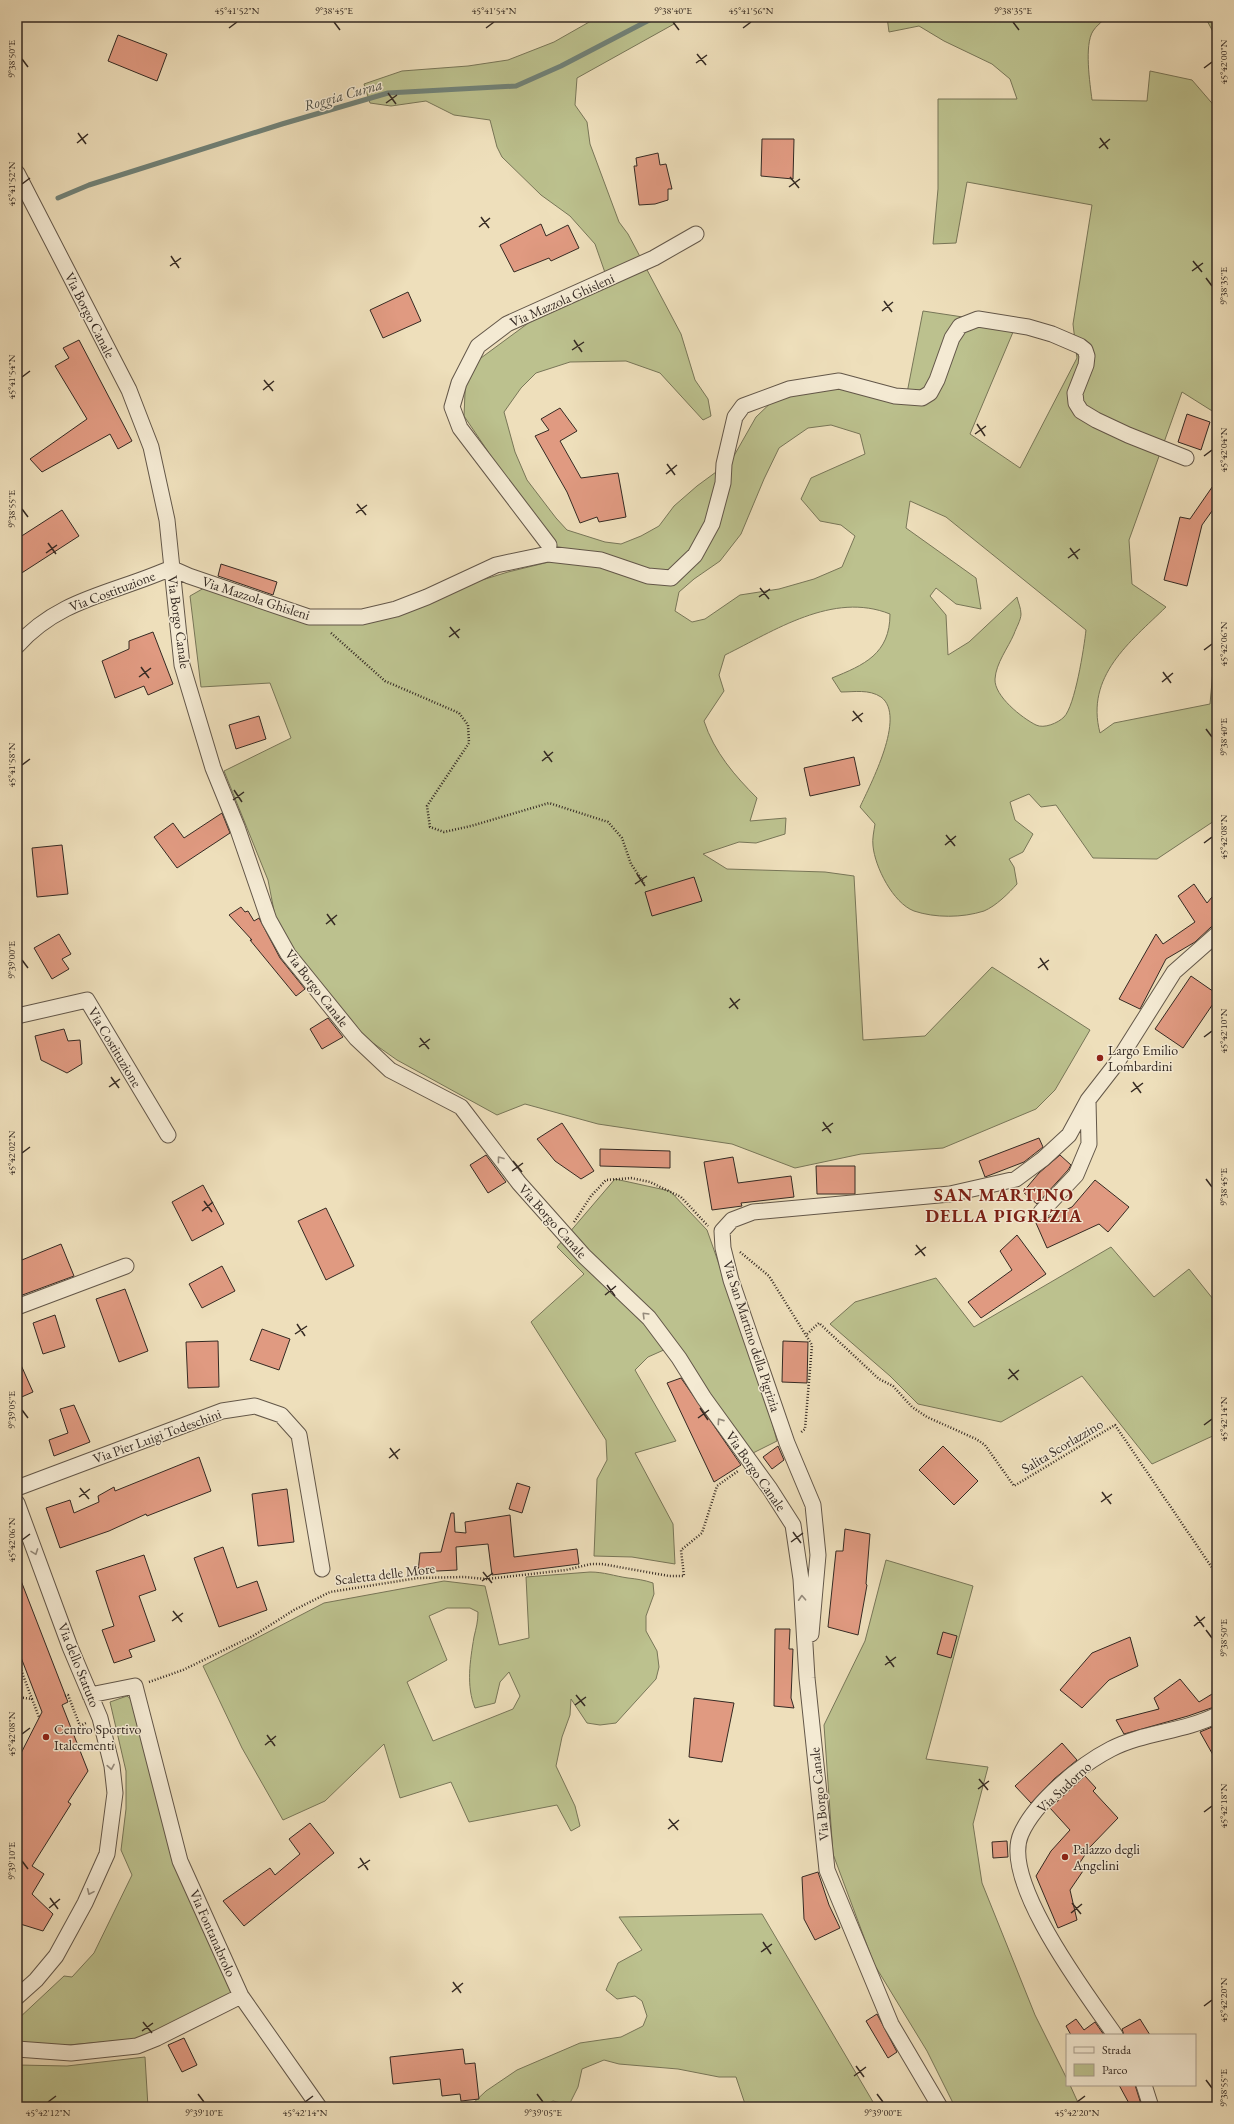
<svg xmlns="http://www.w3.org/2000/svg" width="1234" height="2124" font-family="'EB Garamond',serif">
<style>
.green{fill:#bcc18e;stroke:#787658;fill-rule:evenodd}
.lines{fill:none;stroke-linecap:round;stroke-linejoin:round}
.stream{stroke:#718278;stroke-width:5}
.building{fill:#e09a81;stroke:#352a23}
.street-casing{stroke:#635749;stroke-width:17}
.path{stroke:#352a23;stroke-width:2.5;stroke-dasharray:1 2;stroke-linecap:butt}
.street{stroke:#f4ead3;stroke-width:15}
.oneway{stroke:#948a7b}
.ticks{fill:none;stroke:#352a23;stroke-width:1.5}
.poi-dot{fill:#8f2418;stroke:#f4ead3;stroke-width:1.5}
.labels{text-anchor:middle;stroke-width:3;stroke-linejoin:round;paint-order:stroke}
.street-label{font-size:14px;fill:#352a23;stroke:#f4ead3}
.poi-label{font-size:14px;fill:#352a23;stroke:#f4ead3;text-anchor:start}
.water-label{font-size:15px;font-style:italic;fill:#4e4f46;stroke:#f4ead3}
.district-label{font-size:18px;font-weight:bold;letter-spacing:1px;fill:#7a1f14;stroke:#f4ead3}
.neatline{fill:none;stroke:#352a23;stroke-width:1.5}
.ticks-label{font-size:10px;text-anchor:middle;fill:#352a23}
</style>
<rect width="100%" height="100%" fill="#eedfbb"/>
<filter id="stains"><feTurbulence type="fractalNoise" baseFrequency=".005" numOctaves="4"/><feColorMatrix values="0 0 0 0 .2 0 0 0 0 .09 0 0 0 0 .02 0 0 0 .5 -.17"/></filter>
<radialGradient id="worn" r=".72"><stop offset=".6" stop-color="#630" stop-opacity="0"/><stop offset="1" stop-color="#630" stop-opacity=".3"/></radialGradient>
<path class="green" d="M598 17H679L674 24 577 78 575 105 587 122 590 144 619 222 628 234 681 334 695 380 708 399 711 416 703 420 660 373 626 361 570 362 536 373 521 388 504 412 515 452 527 480 556 518 567 530 605 542 621 544 641 536 659 526 674 506 697 486 731 461 756 417 779 395 850 385 907 393 923 311 1016 325 970 434 1020 468 1077 358 1073 324 1092 205 967 182 956 243 933 244 938 189V99H1017L1010 79 992 64 944 41 919 26 889 32 887 17H1106C1102 22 1096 26 1093 31 1084 45 1090 84 1092 100L1147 101 1150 71 1192 80 1217 109V414L1182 392 1129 540 1132 584 1166 607C1130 642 1085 676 1100 733L1114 723 1210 704 1215 648H1217V819L1157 859 1093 858 1056 805 1041 807 1029 794 1010 802 1015 820 1033 834 1023 852 1009 859 1014 867 1017 884C1009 893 996 906 984 911 962 918 935 918 914 911 893 903 875 867 873 846 872 839 874 831 875 824L860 807C870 785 907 716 881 697 869 689 854 692 841 692L832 678C864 665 890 654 890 614 833 591 774 631 725 655L719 675 724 691 704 721C714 752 735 776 757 798L750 821 786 818 785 834 756 843 739 842 703 854 727 869 825 872 854 876 863 1040 925 1036 992 967 1090 1030 1055 1090 1036 1109 943 1148 861 1154 795 1168 732 1144 598 1124 525 1104 497 1115 397 1060 353 1029 304 970 276 921 268 880 224 771 291 738 270 683 201 687 190 596 204 588C241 601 302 627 339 624L508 572 553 561 487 450 464 416 466 369 542 313 609 284 595 244 570 216 541 195 502 157 497 147 490 120 454 115 426 101 391 106 370 103 364 84 402 71 468 66 508 60 554 42ZM831 425 860 434 865 454 811 478 801 499 820 521 841 525 855 536 842 567 814 579 779 589 740 595 705 619 692 622 675 611 679 592 694 579 720 561 741 534 764 479 779 448 808 428ZM910 501 946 517 1086 630C1084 648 1075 706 1064 717 1058 723 1044 729 1036 725 1022 718 994 696 995 679 996 663 1008 648 1014 634 1016 628 1021 620 1021 614 1021 608 1018 602 1017 597L969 642 948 655 946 615 930 596 936 588 956 604 981 609 976 578 906 528Z
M1205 17H1217V39Z
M615 1179 670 1191 707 1230 764 1393 777 1441 749 1455 675 1345 648 1357 635 1370 676 1441 635 1453 673 1524 675 1564 632 1557 594 1556 597 1479 607 1460 606 1440 531 1322 584 1274 557 1247Z
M1111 1247 1154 1297 1189 1269 1217 1304V1434L1152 1464 1082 1376 1001 1422 918 1404 890 1376 830 1324 855 1302 936 1278 974 1327Z
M886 1560 973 1586 926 1759 988 1767 973 1824 982 1883 1035 2015 1067 2079V2085H1070L1080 2107H955L927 2051 874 1964 833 1854 824 1725 865 1641Z
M590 1572C604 1572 614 1576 628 1578 637 1579 644 1580 653 1583L654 1594 646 1616V1631L657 1651 659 1667 656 1679 616 1723 600 1725 587 1723 571 1699 570 1715 562 1737 556 1766 575 1806 580 1826 571 1831 557 1805 469 1822 451 1782 400 1798 384 1744 325 1801 283 1820 242 1748 203 1666 324 1603 444 1581 485 1586 499 1645 529 1638 526 1577ZM447 1608H470L478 1612C478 1622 476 1628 474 1637 470 1661 466 1686 475 1708L495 1703 500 1682 509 1672 520 1696 513 1709 433 1741 407 1682 447 1660 429 1616Z
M127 1696 132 1700 168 1829 234 1989 231 1996 185 2018 136 2039 57 2046 24 2042 17 2039V2020L64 1976 72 1977 94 1953 132 1875 121 1850 126 1809V1771L110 1702Z
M762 1914 876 2107H746L736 2077H719L678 2069 619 2064 604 2060 582 2069 578 2087 569 2105 553 2101 541 2107H469L486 2091 517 2070 580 2043 621 2037 643 2026 647 2016 642 2001 635 1996 617 1999 606 1990 618 1963 642 1950 619 1917Z
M145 2057 148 2107H17L18 2065 67 2066Z"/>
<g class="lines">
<path class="stream" d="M58 198 89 185 282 124 388 93 516 86 561 66 655 17"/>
</g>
<path class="building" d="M118 35 167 54 157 81 108 61Z
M762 139H794L793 179 761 176Z
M658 153 660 165 666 164 672 189H668V200L655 204 639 205 634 166H637L636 158Z
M541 224 546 236 568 225 579 248 551 261 549 258 514 272 500 245Z
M408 292 421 321 383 338 370 310Z
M79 340 132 441 118 449 110 434 42 472 30 459 87 419 55 366 69 358 63 348Z
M560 408 577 431 560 441 581 478 618 473 626 517 599 522 597 517 580 523 567 492 535 436 549 430 541 419Z
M1187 414 1210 422 1201 450 1178 442Z
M1217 480V504L1202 525 1187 586 1164 580 1180 517 1190 519Z
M62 510 79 536 17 576V539Z
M221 564 277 582 273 595 218 576Z
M153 632 173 684 148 695 144 686 115 698 102 661 129 649V641Z
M259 716 266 739 236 749 229 725Z
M854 757 860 785 810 796 804 768Z
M222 813 230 833 177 868 154 837 173 823 184 838Z
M62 845 68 894 37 897 32 848Z
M694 877 702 901 652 916 645 892Z
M1194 884 1207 903 1217 891V925L1211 927 1195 942 1166 959 1140 1009 1119 999 1156 934 1163 944 1195 922 1178 896Z
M241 907 245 912 248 911 254 921 259 918 280 958 305 989 296 996 250 940H252L229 915Z
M59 934 71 954 62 959 69 969 52 979 34 948Z
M1191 976 1217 994V998L1183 1048 1155 1029Z
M328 1018 343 1037 322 1049 310 1029Z
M64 1029 68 1041 80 1040 82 1064 67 1073 41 1060 35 1036Z
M562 1123 594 1171 581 1179 555 1161 537 1139Z
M1039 1138 1043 1147 1024 1162 985 1177 979 1161Z
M600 1149 670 1151V1168L600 1166Z
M486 1155 506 1182 488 1193 470 1165Z
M1060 1155 1071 1165 1068 1170 1037 1204 1023 1192 1039 1173Z
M733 1157 738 1183 791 1176 794 1197 741 1203 742 1206 712 1210 704 1162Z
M816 1166H855V1194H817Z
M1095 1180 1129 1207 1108 1232 1099 1224 1047 1248 1036 1223 1072 1207Z
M203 1185 224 1224 192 1241 172 1202Z
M326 1208 354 1266 326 1280 298 1221Z
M1017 1235 1046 1274 981 1318 968 1302 1012 1270 1000 1251Z
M61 1244 74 1276 17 1297V1262Z
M222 1266 235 1291 202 1308 189 1284Z
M125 1289 148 1351 119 1362 96 1299Z
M55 1315 65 1347 43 1354 33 1323Z
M262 1329 290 1339 279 1370 250 1360Z
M218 1341 219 1387 188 1388 186 1342Z
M783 1341 808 1342 807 1383 782 1382Z
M17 1356 33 1392 17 1399Z
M681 1378 741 1465 714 1482 667 1383Z
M74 1405 90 1442 54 1456 49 1440 68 1433 60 1409Z
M778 1446 784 1460 772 1469 763 1457Z
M943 1446 978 1481 954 1505 919 1470Z
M199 1457 211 1491 147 1516 146 1514 109 1531 60 1548 46 1508 70 1500 74 1513 99 1502 98 1496 114 1487 115 1491Z
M517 1483 530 1487 522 1513 509 1509Z
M287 1489 294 1542 258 1546 252 1494Z
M451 1513H454L455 1532 466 1533 465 1522 510 1515 514 1557 577 1549 579 1564 492 1575 488 1544 456 1547 457 1570 418 1572 420 1553 441 1552Z
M845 1529 870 1534 866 1584 867 1585 858 1635 828 1627 836 1551H843Z
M223 1547 237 1588 257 1581 267 1610 219 1627 194 1558Z
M144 1555 156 1590 139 1596 155 1641 129 1650 132 1657 114 1663 102 1630 114 1626 96 1571Z
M18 1573 68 1702 62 1705 88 1771 68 1802 71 1804 32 1866 44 1874 32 1894 53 1914 43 1931 17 1923V1761L42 1712 17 1647Z
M775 1629H790L789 1649H793L791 1698 794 1708 774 1706Z
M943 1632 957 1636 951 1658 937 1654Z
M1130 1637 1138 1666 1109 1680 1082 1708 1060 1690 1092 1653Z
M1180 1679 1199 1702 1217 1691V1706L1188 1716 1124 1734 1116 1720 1159 1709 1154 1698Z
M694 1698 734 1703 722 1762 689 1757Z
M1217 1725V1762L1200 1732Z
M1062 1743 1077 1760 1054 1779 1031 1803 1015 1786Z
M1085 1776 1096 1788 1093 1791 1118 1818 1090 1847 1079 1864 1085 1868 1070 1890 1077 1920 1058 1928 1036 1876 1051 1851 1070 1830 1050 1808Z
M310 1823 334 1853 244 1926 223 1901 270 1868 275 1875 300 1854 289 1839Z
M1007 1841 1008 1857 993 1858 992 1842Z
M818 1872 829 1905 840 1928 815 1940 804 1919 802 1877Z
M877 2014 897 2052 888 2058 866 2021Z
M1076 2019 1084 2030 1095 2022 1104 2035H1071L1066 2026Z
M1140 2019 1150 2035H1124L1122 2029Z
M184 2038 197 2065 182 2072 168 2045Z
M463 2049 465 2064 475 2063 479 2099 461 2101 460 2094 442 2096 440 2079 393 2084 390 2057Z
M1119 2085H1135L1142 2107H1131Z"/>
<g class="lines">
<defs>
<path id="street" d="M17 173 129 390 151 447 167 520 182 665 213 768 237 827 269 920 288 954 356 1038 390 1070 461 1107 519 1183 584 1256 649 1318 679 1358 704 1398 770 1489 793 1525 801 1579 807 1678 827 1870 891 2024 940 2107
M548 554 601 560 648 576 671 578 695 555 712 524 723 483 724 464 735 417 743 406 789 389 839 381 895 396 922 398 930 393 937 380 952 338 960 326 978 319 1028 327 1052 334 1080 346 1085 350 1087 356 1086 365 1075 393 1076 403 1081 411 1096 420 1128 435 1186 458
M171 568 189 576 309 617H362L396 609 427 597 496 565 548 554 549 545 460 428 452 407 459 383 478 346 507 324 654 258 696 234
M17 646C59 598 116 593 171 568
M17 1016 87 1000 168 1135
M1041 1212 1076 1175 1089 1144 1088 1101
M17 1307 126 1266
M17 1488 222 1411 255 1406 281 1415 299 1435 322 1569
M17 1503 70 1647 100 1718 112 1766 115 1793 107 1854 85 1903 56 1956 36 1980 17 1997
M811 1634 818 1555 813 1505 787 1443 731 1280 723 1248 722 1231 732 1220 753 1212 950 1194 1016 1179 1043 1159 1069 1135 1088 1100 1116 1064 1174 972 1217 934
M241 1996 319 2107
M1115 2035C1088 1996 1000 1881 1021 1834 1035 1802 1080 1765 1111 1749 1144 1732 1183 1732 1217 1715
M17 2049 71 2053 137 2046 157 2038 241 1996 180 1861 135 1686 90 1695
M1144 2085 1151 2107"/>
</defs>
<use href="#street" class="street-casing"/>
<path class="path" d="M331 633 385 681 459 713 468 725 469 743 427 806 430 827 444 832 471 826 549 803 608 822 622 838 631 864 644 883
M574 1222 591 1196 606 1180 631 1178 650 1182 681 1197 708 1226
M740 1252 769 1276 812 1345 805 1429 800 1433
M807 1334 819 1323 879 1379 893 1386 912 1407 927 1417 976 1439 985 1445 1014 1486 1115 1425 1217 1575
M17 1659 32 1699
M149 1682 183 1670 253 1636 294 1610 330 1592 418 1578 464 1577 487 1579 566 1570 591 1564H602L669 1576H684L681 1550 702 1533 717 1486 738 1471
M65 1696 68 1695 80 1726 86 1723
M17 1697 32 1699 39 1717"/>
<use href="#street" class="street"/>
</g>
<defs><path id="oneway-chevron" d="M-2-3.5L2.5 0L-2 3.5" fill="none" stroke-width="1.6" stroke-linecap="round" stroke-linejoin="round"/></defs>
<g class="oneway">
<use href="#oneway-chevron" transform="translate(500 1159) rotate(-127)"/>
<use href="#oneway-chevron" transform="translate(645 1315) rotate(-135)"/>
<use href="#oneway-chevron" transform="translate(720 1421) rotate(-125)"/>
<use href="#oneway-chevron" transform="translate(35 1552) rotate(70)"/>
<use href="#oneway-chevron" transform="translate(802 1598) rotate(-93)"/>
<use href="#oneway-chevron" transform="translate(111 1767) rotate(80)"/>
<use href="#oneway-chevron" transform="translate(90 1892) rotate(114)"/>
</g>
<path class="ticks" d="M334 22 340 30M673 22 679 30M1013 22 1019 30M229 28 237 22M486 28 494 22M743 28 751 22M697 54 706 65M22 59 28 67M696 63 707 55M1204 68 1212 62M388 93 396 104M386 103 397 95M78 133 86 144M1100 138 1108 149M77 143 88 134M1099 148 1110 139M790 177 799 188M22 184 30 178M789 187 800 179M481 217 489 228M479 227 490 218M171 256 179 268M1193 261 1202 272M170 266 181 258M1192 271 1203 263M1206 278 1212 286M884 301 892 312M882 311 893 302M574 340 582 352M572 350 584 342M22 377 30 371M264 380 273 391M263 390 274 381M977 424 985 436M975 434 986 426M1204 456 1212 450M667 464 675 475M666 474 677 465M357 504 366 515M22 509 28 517M356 513 367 505M48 543 56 554M1070 548 1078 559M46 553 57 545M1068 558 1080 549M760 588 769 599M759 597 770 589M450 627 459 638M449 637 460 629M1204 650 1212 644M141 667 149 678M1163 672 1171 683M139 677 151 668M1162 682 1173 673M853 711 862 722M852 721 863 713M1206 729 1212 737M544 751 552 762M542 761 553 752M22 765 30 759M234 790 242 802M233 800 244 792M946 835 955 846M1204 843 1212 837M945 845 956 836M637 874 645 886M635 884 647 876M327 914 335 925M326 924 337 915M1040 958 1048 970M22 960 28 968M1038 968 1049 960M730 998 738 1009M729 1008 740 999M1204 1037 1212 1031M420 1038 429 1049M419 1047 430 1039M111 1077 119 1088M1133 1082 1141 1093M109 1087 120 1079M1131 1092 1143 1083M823 1122 831 1133M822 1131 833 1123M22 1153 30 1147M513 1161 522 1172M512 1171 523 1163M1206 1179 1212 1187M204 1201 212 1212M202 1211 213 1202M916 1245 925 1256M915 1255 926 1247M607 1285 615 1296M605 1295 616 1286M297 1324 305 1336M295 1334 307 1326M1009 1369 1018 1380M1008 1379 1019 1370M700 1408 708 1420M22 1410 28 1418M698 1418 709 1410M1204 1425 1212 1419M390 1448 398 1459M389 1458 400 1449M80 1488 89 1499M1102 1492 1111 1504M79 1497 90 1489M1101 1502 1112 1494M793 1532 801 1543M22 1540 30 1534M791 1542 803 1533M483 1572 492 1583M482 1581 493 1573M173 1611 182 1622M1196 1616 1204 1627M172 1621 183 1613M1194 1626 1205 1617M1206 1630 1212 1638M886 1656 894 1667M885 1665 896 1657M576 1695 585 1706M575 1705 586 1697M22 1734 30 1728M267 1735 275 1746M265 1745 276 1736M979 1779 988 1790M978 1789 989 1781M1204 1812 1212 1806M669 1819 678 1830M668 1829 679 1820M360 1858 368 1870M22 1861 28 1869M358 1868 370 1860M50 1898 58 1909M1072 1903 1081 1914M49 1908 60 1899M1071 1913 1082 1904M763 1942 771 1954M761 1952 772 1944M453 1982 461 1993M452 1992 463 1983M1204 2006 1212 2000M143 2022 152 2033M142 2031 153 2023M856 2066 864 2077M854 2076 866 2067M1206 2080 1212 2088M198 2094 204 2102M537 2094 543 2102M877 2094 883 2102M48 2102 56 2096M305 2102 313 2096M1077 2102 1085 2096"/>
<g class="poi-dot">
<circle cx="1100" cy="1058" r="4"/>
<circle cx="46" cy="1737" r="4"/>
<circle cx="1065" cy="1857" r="4"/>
</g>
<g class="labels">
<g class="street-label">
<text transform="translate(562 300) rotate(-24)" y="5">Via Mazzola Ghisleni</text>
<text transform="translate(90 315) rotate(63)" y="5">Via Borgo Canale</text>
<text transform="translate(112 591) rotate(-21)" y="5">Via Costituzione</text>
<text transform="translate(256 598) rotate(18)" y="5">Via Mazzola Ghisleni</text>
<text transform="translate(179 622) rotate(82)" y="5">Via Borgo Canale</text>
<text transform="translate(317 988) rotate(52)" y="5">Via Borgo Canale</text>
<text transform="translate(115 1047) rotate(59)" y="5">Via Costituzione</text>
<text transform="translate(553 1221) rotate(48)" y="5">Via Borgo Canale</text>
<text transform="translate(752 1336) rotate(72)" y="5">Via San Martino della Pigrizia</text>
<text transform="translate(157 1436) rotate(-20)" y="5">Via Pier Luigi Todeschini</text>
<text transform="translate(1062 1446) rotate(-31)" y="5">Salita Scorlazzino</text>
<text transform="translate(756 1471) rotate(55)" y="5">Via Borgo Canale</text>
<text transform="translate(385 1574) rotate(-7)" y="5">Scaletta delle More</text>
<text transform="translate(79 1665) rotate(68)" y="5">Via dello Statuto</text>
<text transform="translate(1064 1787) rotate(-43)" y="5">Via Sudorno</text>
<text transform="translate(819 1794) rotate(-96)" y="5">Via Borgo Canale</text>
<text transform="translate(213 1933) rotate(66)" y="5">Via Fontanabrolo</text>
</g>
<g class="poi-label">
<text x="1108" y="1055">Largo Emilio<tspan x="1108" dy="16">Lombardini</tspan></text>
<text x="54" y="1734">Centro Sportivo<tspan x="54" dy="16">Italcementi</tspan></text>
<text x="1073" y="1854">Palazzo degli<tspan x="1073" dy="16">Angelini</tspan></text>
</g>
<g class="water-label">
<text transform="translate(343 95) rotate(-16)" y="5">Roggia Curna</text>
</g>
<g class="district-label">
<text x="1004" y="1201">SAN MARTINO<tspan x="1004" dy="21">DELLA PIGRIZIA</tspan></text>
</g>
</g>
<rect width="1234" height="2124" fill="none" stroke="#eedfbb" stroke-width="44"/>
<rect x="1066" y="2034" width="130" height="52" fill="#f4ead3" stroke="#a89d8d"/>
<rect x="1074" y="2047" width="20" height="6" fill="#f4ead3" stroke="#a89d8d"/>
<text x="1102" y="2054" font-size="12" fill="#352a23">Strada</text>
<rect x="1074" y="2064" width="20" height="12" fill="#bcc18e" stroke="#a89d8d"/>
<text x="1102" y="2074" font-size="12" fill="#352a23">Parco</text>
<rect x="22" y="22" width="1190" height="2080" class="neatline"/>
<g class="ticks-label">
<text x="237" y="14">45°41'52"N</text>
<text x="334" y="14">9°38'45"E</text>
<text x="494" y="14">45°41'54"N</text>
<text x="673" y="14">9°38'40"E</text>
<text x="751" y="14">45°41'56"N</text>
<text x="1013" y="14">9°38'35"E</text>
<text transform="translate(11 59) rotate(-90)" y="4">9°38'50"E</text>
<text transform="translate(1223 62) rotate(-90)" y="4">45°42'00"N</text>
<text transform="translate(11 184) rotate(-90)" y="4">45°41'52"N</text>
<text transform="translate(1223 286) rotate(-90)" y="4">9°38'35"E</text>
<text transform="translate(11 377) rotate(-90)" y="4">45°41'54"N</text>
<text transform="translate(1223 450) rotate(-90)" y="4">45°42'04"N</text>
<text transform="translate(11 509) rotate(-90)" y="4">9°38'55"E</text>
<text transform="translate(1223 644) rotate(-90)" y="4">45°42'06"N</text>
<text transform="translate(1223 737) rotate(-90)" y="4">9°38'40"E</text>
<text transform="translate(11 765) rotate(-90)" y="4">45°41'58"N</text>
<text transform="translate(1223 837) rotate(-90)" y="4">45°42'08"N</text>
<text transform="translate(11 960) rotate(-90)" y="4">9°39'00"E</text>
<text transform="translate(1223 1031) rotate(-90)" y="4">45°42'10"N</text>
<text transform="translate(11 1153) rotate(-90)" y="4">45°42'02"N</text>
<text transform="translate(1223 1187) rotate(-90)" y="4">9°38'45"E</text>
<text transform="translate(11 1410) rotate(-90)" y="4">9°39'05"E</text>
<text transform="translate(1223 1419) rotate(-90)" y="4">45°42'14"N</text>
<text transform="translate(11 1540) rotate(-90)" y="4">45°42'06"N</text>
<text transform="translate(1223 1638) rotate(-90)" y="4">9°38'50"E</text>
<text transform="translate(11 1734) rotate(-90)" y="4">45°42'08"N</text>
<text transform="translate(1223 1806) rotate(-90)" y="4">45°42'18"N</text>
<text transform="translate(11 1861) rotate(-90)" y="4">9°39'10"E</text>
<text transform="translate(1223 2000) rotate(-90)" y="4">45°42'20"N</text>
<text transform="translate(1223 2088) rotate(-90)" y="4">9°38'55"E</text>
<text x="48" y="2116">45°42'12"N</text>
<text x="204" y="2116">9°39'10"E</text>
<text x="305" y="2116">45°42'14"N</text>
<text x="543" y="2116">9°39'05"E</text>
<text x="883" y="2116">9°39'00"E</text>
<text x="1077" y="2116">45°42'20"N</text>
</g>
<rect width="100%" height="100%" filter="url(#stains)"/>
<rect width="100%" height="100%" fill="url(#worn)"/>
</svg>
